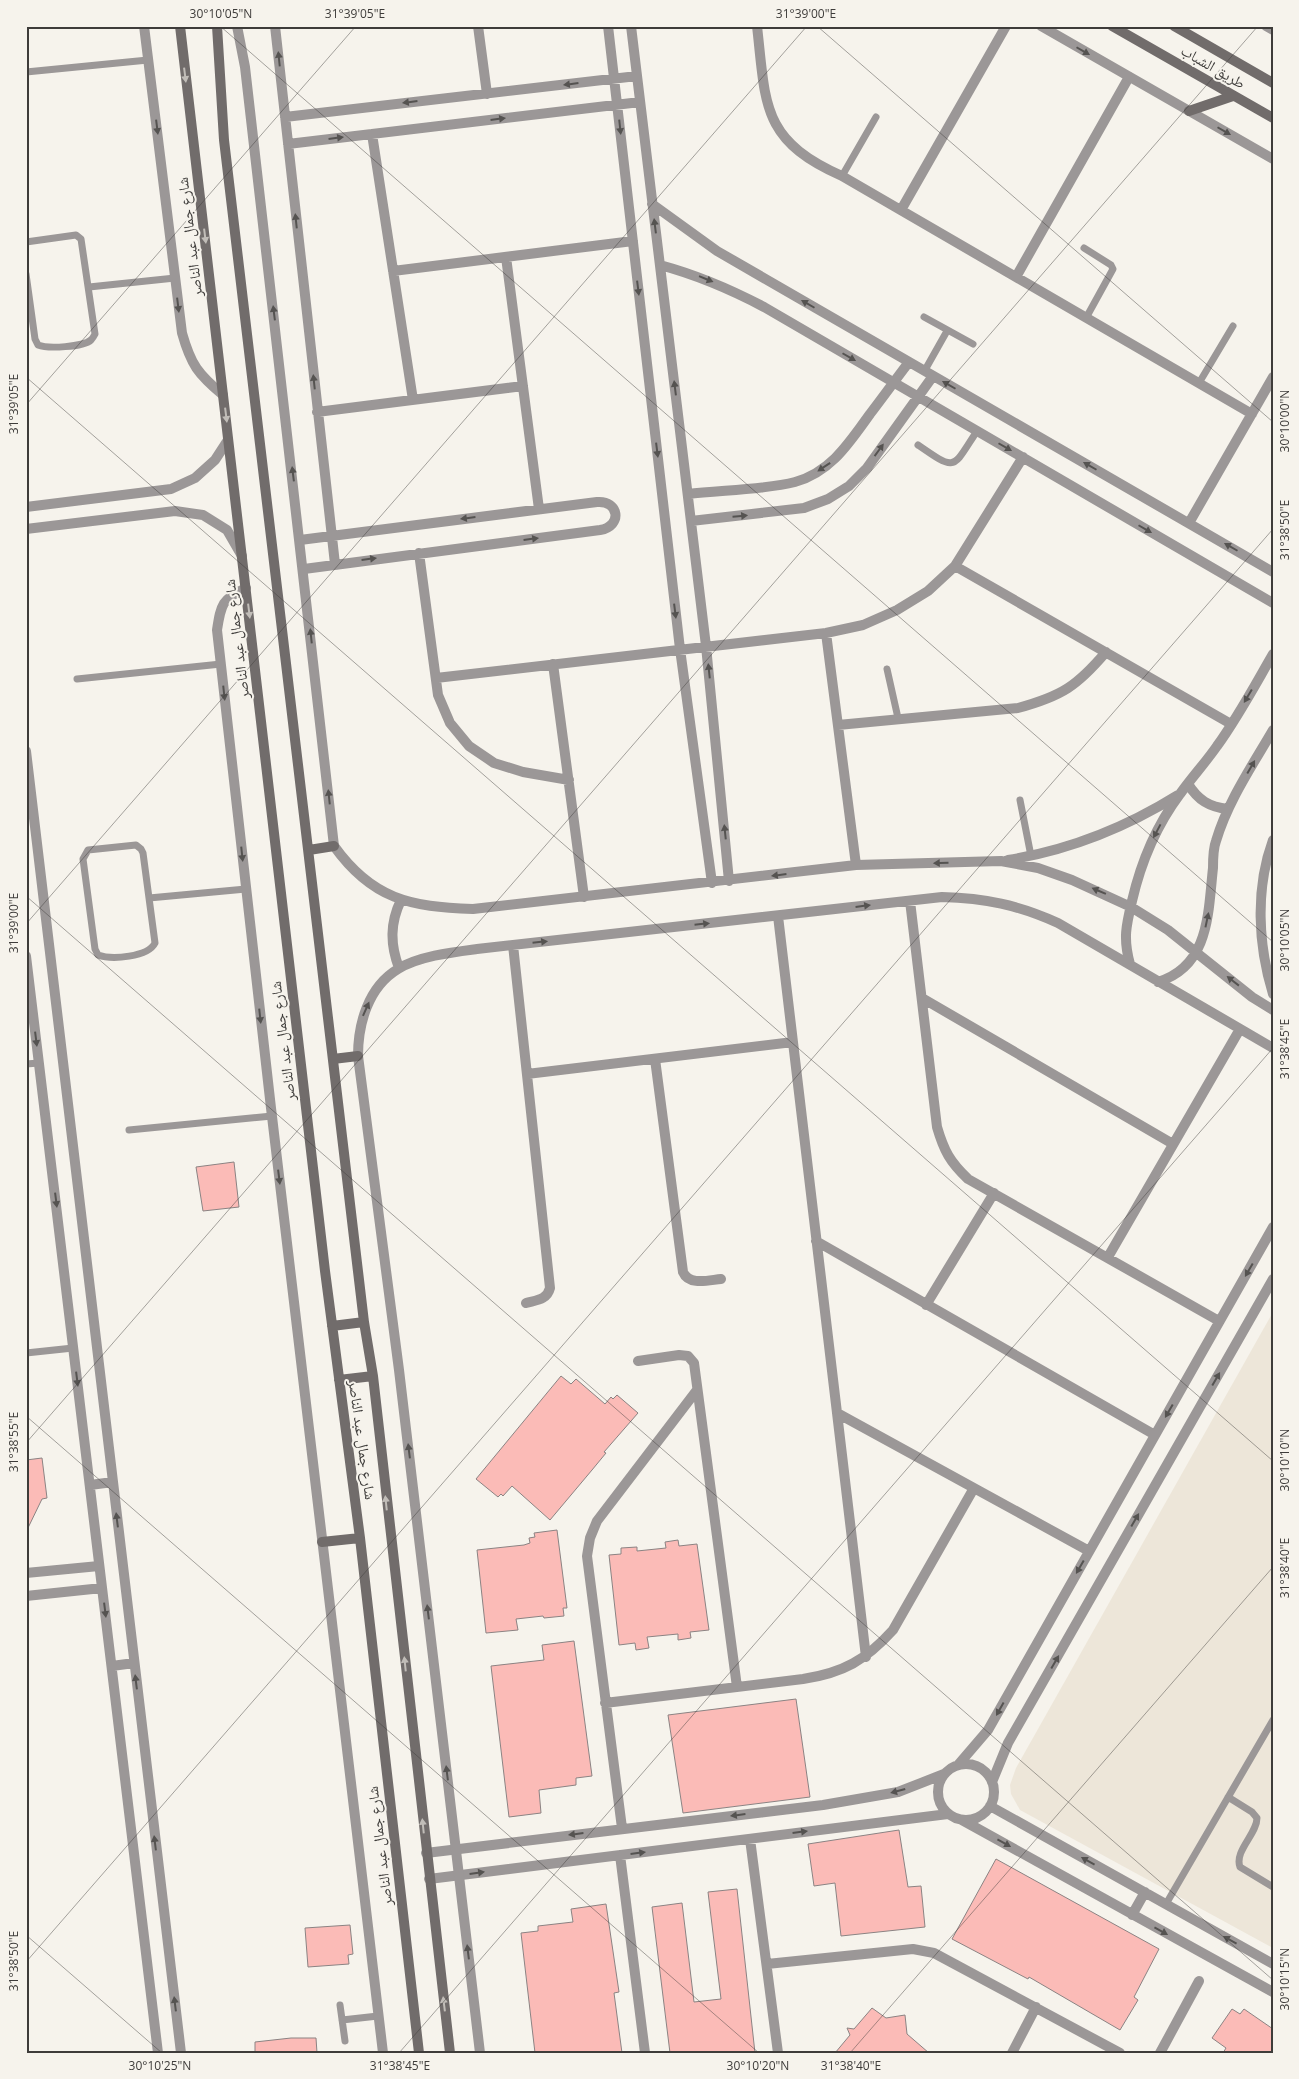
<svg xmlns="http://www.w3.org/2000/svg" width="1299" height="2079" font-family="'Open Sans','Noto Naskh Arabic',sans-serif">
<style>
.built{fill:#ede6d9}
.building{fill:#fbbbb7;stroke:#8b8383}
.lines{fill:none;stroke-linecap:round;stroke-linejoin:round}
.service{stroke:#9b9797;stroke-width:7}
.minor{stroke:#9b9797;stroke-width:10}
.tertiary{stroke:#9b9797;stroke-width:10}
.secondary{stroke:#716c6b;stroke-width:10}
.oneway{fill:#555351}
.oneway2{fill:#c1bdb8}
.ticks{fill:none;stroke:#3e3c3a;stroke-width:1;stroke-opacity:0.45}
.labels{text-anchor:middle;stroke-width:4;stroke-linejoin:round;paint-order:stroke}
.street-label{font-size:15px;fill:#3e3c3a;stroke:#f6f3ec}
.neatline{fill:none;stroke:#3e3c3a;stroke-width:2}
.ticks-label{font-size:12px;text-anchor:middle;fill:#3e3c3a}
</style>
<rect width="100%" height="100%" fill="#f6f3ec"/>
<path class="built" d="M1273 1312V1948L1020 1810 1011 1794 1010 1785 1016 1768Z"/>
<path class="building" d="M234 1162 239 1207 203 1211 196 1167Z
M561 1376 571 1384 576 1379 605 1404 611 1397 613 1399 617 1395 638 1413 604 1452 606 1453 592 1470 550 1520 512 1486 503 1496 501 1494 498 1497 476 1479Z
M42 1458 47 1498 42 1499 26 1532V1460Z
M557 1530 567 1608H563L564 1616 544 1618 543 1616 516 1619 518 1630 486 1633 477 1550 524 1545 530 1543 529 1538 535 1537 534 1533Z
M678 1540 679 1546 697 1544 709 1630 690 1632 691 1638 678 1640V1634L647 1637 649 1648 636 1650 635 1643 619 1645 609 1555 621 1554V1548L637 1547V1551L666 1548 665 1542Z
M574 1641 592 1776 576 1778V1785L539 1790 541 1813 509 1817 491 1666 544 1660 542 1645Z
M796 1699 810 1797 683 1813 668 1715Z
M899 1830 908 1887 921 1886 925 1927 841 1936 835 1883 814 1886 808 1844Z
M996 1859 1159 1949 1134 1997 1138 2000 1120 2030 1029 1977 1028 1979 952 1939Z
M737 1889 755 2053H670L652 1907 682 1903 694 2002 721 1999 708 1892Z
M606 1904 619 1992 614 1993 622 2053H535L521 1933 538 1931V1926L573 1922 571 1909Z
M350 1925 353 1954 348 1955 349 1964 308 1967 305 1928Z
M872 2008 886 2018 905 2015 907 2034 929 2053H835L850 2035 847 2028 854 2029Z
M1232 2009 1240 2014 1244 2009 1273 2029V2053H1223L1226 2048 1212 2038Z
M291 2038H316L317 2053H255V2042Z"/>
<g class="lines">
<path class="service" d="M26 72 148 60
M842 176 876 117
M26 242 76 235 81 239 95 334C94 336 93 338 91 340 83 347 48 349 38 345L35 339 26 274
M1084 248 1111 265 1113 269 1086 318
M89 287 175 278
M924 317 973 344
M925 370 947 331
M1199 383 1233 326
M918 445C957 472 952 469 977 431
M887 669 898 718
M77 679 221 664
M1020 800 1031 856
M136 845 141 849 143 853 155 943C148 957 112 960 98 955L95 949 83 859 88 850Z
M149 898 246 889
M26 1064 39 1063
M129 1130 272 1116
M26 1353 73 1348
M1228 1797 1252 1812 1257 1818C1257 1834 1234 1851 1240 1867L1273 1887
M1166 1904 1273 1720
M340 2005 345 2041
M342 2020 378 2016"/>
<path class="minor" d="M275 26 335 564
M478 26 487 94
M608 26 680 649 712 883
M631 26 706 646 729 881
M757 26C766 105 761 140 842 176L1252 414
M285 117 637 76
M372 134 413 400
M288 144 640 102
M652 204 717 251 1273 572
M901 210 1006 26
M506 257 539 509
M660 265C697 275 730 289 764 307L1273 603
M393 271 633 241
M1016 277 1129 77
M317 412 523 386
M688 494C720 490 764 490 795 482 831 472 849 443 870 414 883 397 896 379 909 362
M26 507 171 489 195 478 215 460 228 440
M691 521 804 508 828 499 849 486 867 468 933 376
M1189 523 1273 377
M26 529 175 511 203 515 227 530 242 556
M300 540 597 502C619 500 623 526 600 530L304 569
M419 553 438 695 450 723 469 746 494 763 523 772 569 780
M955 566 1231 724
M826 633 856 865
M553 664 584 897
M436 678 826 633 863 625 897 610 928 591 955 566 1023 457
M838 725 1018 708C1062 696 1077 686 1106 652
M26 751 181 2053
M1188 784C1198 800 1209 807 1228 809
M1273 840C1255 889 1258 945 1273 994
M334 846C372 899 410 907 473 909L856 865 1001 861 1038 868 1072 880 1131 907 1168 930 1252 997 1273 1010
M1008 860C1070 850 1125 828 1178 795
M910 901 937 1127C944 1151 950 1162 968 1179L1219 1321
M778 916 866 1657
M513 945 550 1288C547 1300 536 1300 526 1303
M26 956 158 2053
M1130 964C1123 939 1126 926 1132 901 1141 862 1156 826 1180 794 1192 777 1206 762 1217 746 1238 717 1255 685 1273 654
M399 968C390 944 390 923 401 900
M1158 982C1210 966 1208 912 1213 868 1213 859 1213 849 1216 841 1228 801 1252 766 1273 730
M922 998 1173 1144
M358 1056C358 1024 368 987 398 969 419 956 454 952 477 949L942 897C985 898 1018 905 1058 923L1273 1048
M655 1059 683 1272C689 1286 709 1280 721 1279
M527 1074 793 1042
M816 1241 1155 1435
M1108 1257 1240 1029
M926 1305 994 1193
M638 1361 679 1355 688 1356 694 1363 737 1687
M837 1413 1089 1551
M90 1485 113 1482
M26 1573 99 1566
M26 1596 102 1588
M112 1666 134 1663
M605 1703 803 1679C843 1673 866 1660 893 1630L974 1488
M938 1792a28 28 0 1 1 56 0a28 28 0 1 1-56 0Z
M958 1765 988 1730 1273 1227
M992 1782 1008 1743 1273 1279
M990 1806 1273 1964
M962 1820 1273 1992
M622 1828 587 1556 590 1538 597 1521 697 1390
M750 1839 778 2053
M426 1853 823 1805 898 1792 944 1774
M620 1855 645 2053
M429 1879 948 1814
M1132 1915 1145 1892
M767 1964 913 1949 934 1953 1120 2053
M1012 2053 1036 2007
M1160 2053 1199 1981"/>
<path class="tertiary" d="M144 26 182 333C191 365 198 374 223 395
M237 26 245 67 334 846
M1041 26 1273 159
M1266 26 1273 30
M246 588C222 599 221 604 217 630L271 1108 383 2053
M358 1056 399 1370 480 2053"/>
<path class="secondary" d="M180 26 325 1271 360 1538 419 2053
M217 26 224 140 364 1322 373 1376 450 2053
M1112 26 1273 118
M1174 26 1273 83
M1189 111 1233 96
M309 850 334 846
M333 1059 358 1056
M332 1326 364 1322
M339 1380 373 1376
M322 1542 360 1538"/>
</g>
<defs><path id="oneway-solid" d="M-6-.8H1V-3.2L6.5 0L1 3.2V.8H-6Z" transform="scale(1.25)"/></defs>
<g class="oneway">
<use href="#oneway-solid" transform="translate(1083 51) rotate(30)"/>
<use href="#oneway-solid" transform="translate(279 59) rotate(-96)"/>
<use href="#oneway-solid" transform="translate(571 84) rotate(173)"/>
<use href="#oneway-solid" transform="translate(410 102) rotate(173)"/>
<use href="#oneway-solid" transform="translate(498 119) rotate(-7)"/>
<use href="#oneway-solid" transform="translate(157 127) rotate(83)"/>
<use href="#oneway-solid" transform="translate(620 127) rotate(84)"/>
<use href="#oneway-solid" transform="translate(1224 131) rotate(30)"/>
<use href="#oneway-solid" transform="translate(336 138) rotate(-7)"/>
<use href="#oneway-solid" transform="translate(296 221) rotate(-96)"/>
<use href="#oneway-solid" transform="translate(655 226) rotate(-97)"/>
<use href="#oneway-solid" transform="translate(706 279) rotate(22)"/>
<use href="#oneway-solid" transform="translate(638 288) rotate(83)"/>
<use href="#oneway-solid" transform="translate(808 304) rotate(-150)"/>
<use href="#oneway-solid" transform="translate(178 305) rotate(83)"/>
<use href="#oneway-solid" transform="translate(274 313) rotate(-97)"/>
<use href="#oneway-solid" transform="translate(849 357) rotate(30)"/>
<use href="#oneway-solid" transform="translate(314 382) rotate(-96)"/>
<use href="#oneway-solid" transform="translate(949 385) rotate(-150)"/>
<use href="#oneway-solid" transform="translate(675 388) rotate(-97)"/>
<use href="#oneway-solid" transform="translate(1005 447) rotate(30)"/>
<use href="#oneway-solid" transform="translate(657 450) rotate(83)"/>
<use href="#oneway-solid" transform="translate(879 450) rotate(-54)"/>
<use href="#oneway-solid" transform="translate(1090 466) rotate(-150)"/>
<use href="#oneway-solid" transform="translate(824 467) rotate(146)"/>
<use href="#oneway-solid" transform="translate(293 474) rotate(-97)"/>
<use href="#oneway-solid" transform="translate(740 516) rotate(-5)"/>
<use href="#oneway-solid" transform="translate(468 518) rotate(173)"/>
<use href="#oneway-solid" transform="translate(1145 529) rotate(30)"/>
<use href="#oneway-solid" transform="translate(531 539) rotate(-7)"/>
<use href="#oneway-solid" transform="translate(1231 547) rotate(-150)"/>
<use href="#oneway-solid" transform="translate(369 559) rotate(-7)"/>
<use href="#oneway-solid" transform="translate(675 611) rotate(83)"/>
<use href="#oneway-solid" transform="translate(311 636) rotate(-96)"/>
<use href="#oneway-solid" transform="translate(709 671) rotate(-96)"/>
<use href="#oneway-solid" transform="translate(224 693) rotate(84)"/>
<use href="#oneway-solid" transform="translate(1248 696) rotate(121)"/>
<use href="#oneway-solid" transform="translate(1251 767) rotate(-60)"/>
<use href="#oneway-solid" transform="translate(329 797) rotate(-96)"/>
<use href="#oneway-solid" transform="translate(1157 831) rotate(118)"/>
<use href="#oneway-solid" transform="translate(725 832) rotate(-96)"/>
<use href="#oneway-solid" transform="translate(242 854) rotate(84)"/>
<use href="#oneway-solid" transform="translate(941 863) rotate(178)"/>
<use href="#oneway-solid" transform="translate(779 875) rotate(173)"/>
<use href="#oneway-solid" transform="translate(1099 891) rotate(-157)"/>
<use href="#oneway-solid" transform="translate(863 906) rotate(-7)"/>
<use href="#oneway-solid" transform="translate(1207 920) rotate(-78)"/>
<use href="#oneway-solid" transform="translate(702 924) rotate(-6)"/>
<use href="#oneway-solid" transform="translate(540 942) rotate(-6)"/>
<use href="#oneway-solid" transform="translate(1233 981) rotate(-142)"/>
<use href="#oneway-solid" transform="translate(366 1009) rotate(-66)"/>
<use href="#oneway-solid" transform="translate(260 1016) rotate(84)"/>
<use href="#oneway-solid" transform="translate(36 1039) rotate(83)"/>
<use href="#oneway-solid" transform="translate(279 1177) rotate(83)"/>
<use href="#oneway-solid" transform="translate(56 1200) rotate(83)"/>
<use href="#oneway-solid" transform="translate(1249 1270) rotate(120)"/>
<use href="#oneway-solid" transform="translate(77 1379) rotate(83)"/>
<use href="#oneway-solid" transform="translate(1216 1379) rotate(-60)"/>
<use href="#oneway-solid" transform="translate(1169 1411) rotate(120)"/>
<use href="#oneway-solid" transform="translate(409 1451) rotate(-97)"/>
<use href="#oneway-solid" transform="translate(117 1520) rotate(-97)"/>
<use href="#oneway-solid" transform="translate(1135 1520) rotate(-60)"/>
<use href="#oneway-solid" transform="translate(1080 1567) rotate(120)"/>
<use href="#oneway-solid" transform="translate(105 1610) rotate(83)"/>
<use href="#oneway-solid" transform="translate(428 1612) rotate(-97)"/>
<use href="#oneway-solid" transform="translate(1055 1662) rotate(-60)"/>
<use href="#oneway-solid" transform="translate(136 1682) rotate(-97)"/>
<use href="#oneway-solid" transform="translate(1000 1709) rotate(119)"/>
<use href="#oneway-solid" transform="translate(447 1773) rotate(-97)"/>
<use href="#oneway-solid" transform="translate(898 1791) rotate(165)"/>
<use href="#oneway-solid" transform="translate(738 1815) rotate(173)"/>
<use href="#oneway-solid" transform="translate(800 1832) rotate(-7)"/>
<use href="#oneway-solid" transform="translate(576 1834) rotate(173)"/>
<use href="#oneway-solid" transform="translate(155 1843) rotate(-97)"/>
<use href="#oneway-solid" transform="translate(1004 1843) rotate(29)"/>
<use href="#oneway-solid" transform="translate(638 1853) rotate(-7)"/>
<use href="#oneway-solid" transform="translate(1088 1861) rotate(-151)"/>
<use href="#oneway-solid" transform="translate(477 1873) rotate(-8)"/>
<use href="#oneway-solid" transform="translate(1161 1931) rotate(29)"/>
<use href="#oneway-solid" transform="translate(1230 1940) rotate(-151)"/>
<use href="#oneway-solid" transform="translate(468 1952) rotate(-97)"/>
<use href="#oneway-solid" transform="translate(175 2004) rotate(-97)"/>
</g>
<g class="oneway2">
<use href="#oneway-solid" transform="translate(185 75) rotate(83)"/>
<use href="#oneway-solid" transform="translate(205 236) rotate(83)"/>
<use href="#oneway-solid" transform="translate(226 415) rotate(83)"/>
<use href="#oneway-solid" transform="translate(249 611) rotate(83)"/>
<use href="#oneway-solid" transform="translate(386 1503) rotate(-96)"/>
<use href="#oneway-solid" transform="translate(405 1664) rotate(-96)"/>
<use href="#oneway-solid" transform="translate(423 1826) rotate(-96)"/>
<use href="#oneway-solid" transform="translate(444 2004) rotate(-97)"/>
</g>
<path class="ticks" d="M220 26 1273 942M817 26 1273 422M26 377 1273 1461M26 405 356 26M26 896 1273 1980M26 924 807 26M26 1416 759 2053M26 1443 1258 26M26 1935 162 2053M26 1962 1273 529M399 2053 1273 1048M850 2053 1273 1567"/>
<g class="labels">
<g class="street-label">
<text transform="translate(1213 67) rotate(30)" y="5">طريق الشباب</text>
<text transform="translate(190 237) rotate(-97)" y="5">شارع جمال عبد الناصر</text>
<text transform="translate(237 639) rotate(-97)" y="5">شارع جمال عبد الناصر</text>
<text transform="translate(283 1041) rotate(-97)" y="5">شارع جمال عبد الناصر</text>
<text transform="translate(362 1440) rotate(82)" y="5">شارع جمال عبد الناصر</text>
<text transform="translate(380 1846) rotate(-97)" y="5">شارع جمال عبد الناصر</text>
</g>
</g>
<rect width="1299" height="2079" fill="none" stroke="#f6f3ec" stroke-width="55"/>
<rect x="28" y="28" width="1244" height="2024" class="neatline"/>
<g class="ticks-label">
<text x="221" y="18">30°10'05"N</text>
<text x="355" y="18">31°39'05"E</text>
<text x="806" y="18">31°39'00"E</text>
<text transform="translate(14 404) rotate(-90)" y="4">31°39'05"E</text>
<text transform="translate(1285 421) rotate(-90)" y="4">30°10'00"N</text>
<text transform="translate(1285 530) rotate(-90)" y="4">31°38'50"E</text>
<text transform="translate(14 923) rotate(-90)" y="4">31°39'00"E</text>
<text transform="translate(1285 940) rotate(-90)" y="4">30°10'05"N</text>
<text transform="translate(1285 1049) rotate(-90)" y="4">31°38'45"E</text>
<text transform="translate(14 1442) rotate(-90)" y="4">31°38'55"E</text>
<text transform="translate(1285 1460) rotate(-90)" y="4">30°10'10"N</text>
<text transform="translate(1285 1568) rotate(-90)" y="4">31°38'40"E</text>
<text transform="translate(14 1961) rotate(-90)" y="4">31°38'50"E</text>
<text transform="translate(1285 1979) rotate(-90)" y="4">30°10'15"N</text>
<text x="160" y="2070">30°10'25"N</text>
<text x="400" y="2070">31°38'45"E</text>
<text x="758" y="2070">30°10'20"N</text>
<text x="851" y="2070">31°38'40"E</text>
</g>
</svg>
